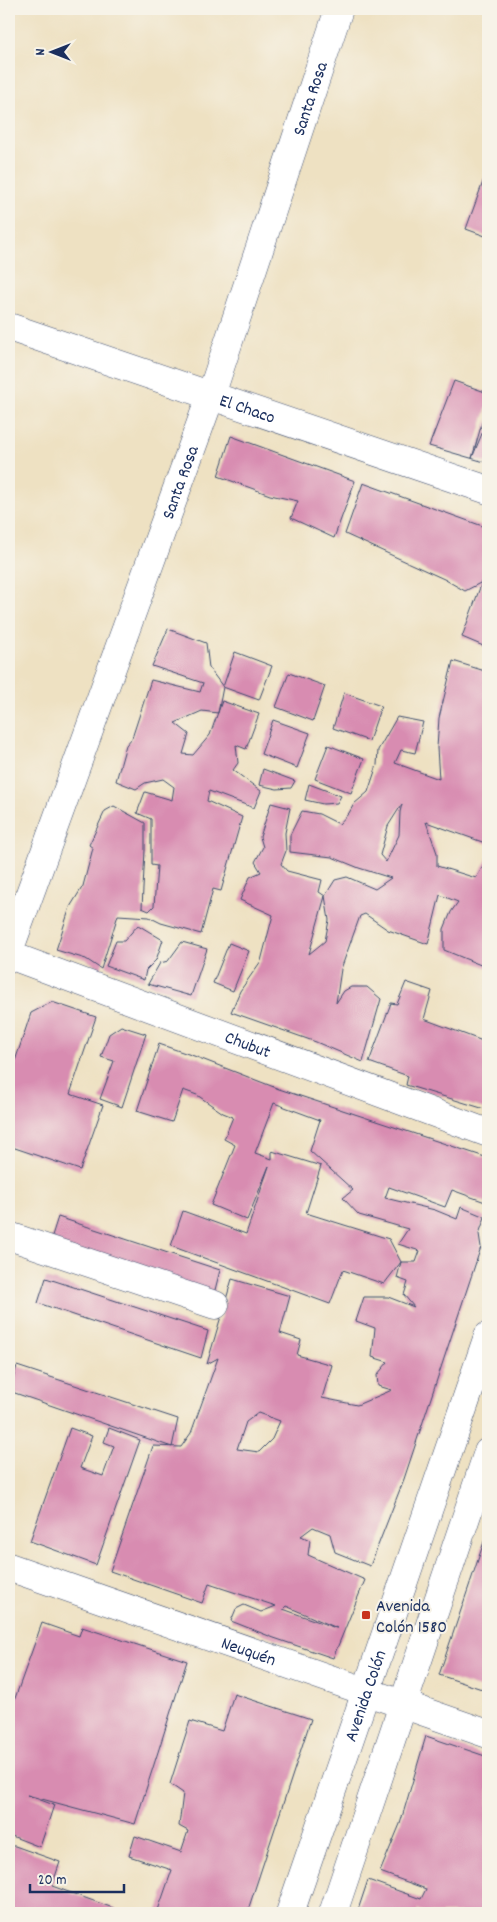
<svg xmlns="http://www.w3.org/2000/svg" width="497" height="1922" font-family="Dekko,sans-serif">
<style>
.building{fill:#d88cb1;fill-rule:evenodd}
.lines{fill:none;stroke-linecap:round;stroke-linejoin:round}
.minor-casing{stroke:#3b4a6d;stroke-width:29}
.major-casing{stroke:#3b4a6d;stroke-width:29}
.minor{stroke:#fff;stroke-width:28}
.major{stroke:#fff;stroke-width:28}
.poi-dot{fill:#c8321e;stroke:#f7f3e8;stroke-width:2}
.labels{text-anchor:middle;stroke-width:4;stroke-linejoin:round;paint-order:stroke}
.street-label{font-size:18px;fill:#1b2f5e;stroke:#f7f3e8}
.poi-label{font-size:18px;fill:#1b2f5e;stroke:#f7f3e8;text-anchor:start}
</style>
<rect width="100%" height="100%" fill="#f7f3e8"/>
<filter id="ink" filterUnits="userSpaceOnUse"><feTurbulence type="fractalNoise" baseFrequency=".02" numOctaves="2"/><feDisplacementMap in="SourceGraphic" scale="10" xChannelSelector="R" yChannelSelector="G"/><feConvolveMatrix kernelMatrix="1 2 1 2 8 2 1 2 1" color-interpolation-filters="sRGB"/></filter>
<filter id="wash" filterUnits="userSpaceOnUse"><feTurbulence type="fractalNoise" baseFrequency=".0096" numOctaves="4" result="noise"/><feDisplacementMap in="SourceGraphic" scale="20" xChannelSelector="R" yChannelSelector="G"/><feGaussianBlur stdDeviation="1.12" result="paint"/><feColorMatrix in="noise" values="0 0 0 0 0 0 0 0 0 0 0 0 0 0 0 0 0 1.4 0 .05"/><feComposite in="paint" operator="in"/></filter>
<g filter="url(#wash)">
<rect width="100%" height="100%" fill="#eee1c2"/>
<g id="blocks">
<path class="building" d="M488 168V237L466 229Z
M454 381 488 393V402L472 458 488 419V463L429 446Z
M231 436 355 481 334 538 291 518 298 501 270 495 218 476Z
M363 483 488 528V648L462 637 482 582 465 591 444 579 345 534Z
M168 629 206 643 209 668 223 687 235 652 272 666 259 700 223 687 218 713 202 711 175 723 189 734 183 754 193 755 210 735 222 701 259 714 246 749 236 745 238 763 233 770 261 791 254 808 209 791 207 801 242 817 221 891 213 889 201 934 161 923 149 917 118 915 101 969 86 959 56 950 70 907 83 886 93 848 89 845 105 811 114 806 145 823V850L142 908 149 911 154 906 157 866 151 865V819L137 813 145 792 172 800 174 787 163 779 145 783 136 789 116 781 126 745 132 738 151 680 200 692 203 683 152 666Z
M453 661 488 672V844L426 822 437 853V866L476 878 488 858V968L444 950V929L451 912 458 902 440 895 428 944 388 930 365 914 360 916 341 969 336 1003 344 991 351 987H367L381 999 363 1062 316 1042 231 1012 240 991 261 961 273 915 240 900 250 877 261 872 255 862 263 847 260 837 271 803 290 808 285 833 286 851 281 864 287 871 322 880 319 892 325 896 309 954 325 941 329 920 325 896 335 880 347 877 375 889 391 878 359 868 332 857 290 852V835L302 811 319 814 339 824 349 813 354 804 368 792 377 765 378 750 397 717 423 722 415 753 401 750 395 763 439 779 437 748 439 718ZM402 804 400 812 399 835 386 862 380 855 388 826Z
M289 673 325 686 313 721 276 707Z
M344 693 381 706 369 741 333 728Z
M273 720 310 733 297 768 261 754Z
M328 745 364 759 351 793 315 779Z
M263 769 295 781 291 788 277 789 259 785Z
M309 784 341 796 337 803 323 804 305 800Z
M138 925 163 940 156 960 146 970 144 980 106 966 116 941H124Z
M182 942 207 949 191 996 148 984 160 963 168 961Z
M229 943 249 951 233 991 213 983Z
M406 982 432 991 424 1019 488 1043V1110L406 1085 408 1076 369 1062 391 1003 397 1004Z
M52 1002 96 1017 70 1094 103 1105 80 1170 9 1146V1079L31 1013Z
M121 1026 146 1034 122 1107 100 1099 114 1061 101 1057 109 1034Z
M159 1044 194 1056 279 1089 488 1158V1203L452 1190 445 1207 389 1187 385 1198 435 1210 457 1219 461 1207 485 1217 479 1234 481 1247 404 1479 370 1566 335 1552 330 1534 313 1527 301 1536 310 1540 308 1555 365 1580 333 1658 274 1638 231 1621 236 1609 244 1605 261 1612 276 1606 209 1584 202 1603 110 1571 153 1446 181 1447 191 1433 218 1358 207 1364 232 1279 290 1296 280 1333 301 1340 297 1355 332 1365 322 1398 357 1405 392 1390 378 1386 377 1375 388 1362 372 1357 375 1328 356 1321 364 1297H388L414 1307 404 1295 408 1282 397 1278 401 1262 384 1284 343 1270 330 1304 171 1246 183 1211 246 1234 269 1166 247 1220 211 1205 235 1145 224 1139 233 1117 223 1113 197 1095 183 1090 172 1122 137 1111ZM274 1103 320 1120 310 1151 353 1190 343 1198 359 1215 408 1229 398 1244 420 1251 416 1262H401L389 1239 306 1213 321 1166 272 1151V1159L255 1153ZM258 1413 280 1421 272 1439 259 1452 237 1449 246 1422ZM286 1606 337 1628H336L283 1609Z
M58 1217 220 1270 213 1298 50 1242Z
M46 1278 208 1331 201 1358 38 1303Z
M17 1366 178 1419 172 1447 9 1391Z
M70 1428 92 1436 80 1468 103 1476 114 1446 104 1442 109 1428 140 1440 96 1565 30 1541Z
M488 1530V1691L439 1675Z
M42 1623 79 1636 82 1627 187 1661 135 1824 27 1795 54 1805 40 1847 9 1835V1715Z
M234 1694 311 1719 247 1913H157L172 1870 129 1856 135 1836 181 1852 188 1831 179 1826 183 1793 170 1784 190 1721 222 1731Z
M426 1736 488 1757V1808L487 1813 488 1814V1913H429L418 1910 417 1913H357L368 1880 421 1899 426 1889 380 1872 400 1824Z
M9 1846H15L60 1862 52 1886 127 1913H9Z"/>
</g>
</g>
<g filter="url(#ink)">
<use href="#blocks" fill-opacity="0" stroke="#3b4a6d" stroke-width="1"/>
<g class="lines">
<defs>
<g id="minor">
<path id="s1" d="M9 327 488 490"/>
<path id="s2" d="M9 951 211 395 339 9"/>
<path id="s3" d="M9 955 488 1133"/>
<path d="M9 1236 215 1305"/>
<path id="s4" d="M9 1567 488 1734"/>
</g>
<g id="major">
<path id="s5" d="M290 1913 488 1336"/>
<path d="M333 1913 488 1452"/>
</g>
</defs>
<use href="#minor" class="minor-casing"/>
<use href="#major" class="major-casing"/>
<use href="#minor" class="minor"/>
<use href="#major" class="major"/>
</g>
</g>
<rect class="poi-dot" x="361" y="1610" width="10" height="10" rx="2.5"/>
<g class="labels">
<g class="street-label">
<text dy="6" stroke="none"><textPath href="#s2" startOffset="904">Santa Rosa</textPath></text>
<text dy="6" stroke="none"><textPath href="#s1" startOffset="252">El Chaco</textPath></text>
<text dy="6" stroke="none"><textPath href="#s2" startOffset="499">Santa Rosa</textPath></text>
<text dy="6" stroke="none"><textPath href="#s3" startOffset="255">Chubut</textPath></text>
<text dy="6" stroke="none"><textPath href="#s4" startOffset="254">Neuquén</textPath></text>
<text dy="6" stroke="none"><textPath href="#s5" startOffset="230">Avenida Colón</textPath></text>
</g>
<g class="poi-label">
<text x="376" y="1611">Avenida<tspan x="376" dy="21">Colón 1580</tspan></text>
</g>
</g>
<rect width="497" height="1922" fill="none" stroke="#f7f3e8" stroke-width="30"/>
<g transform="translate(52 52) rotate(270)" stroke="#f7f3e8" stroke-width="4" paint-order="stroke">
<path d="M0-4L9 19L0 12L-9 19Z" fill="#1b2f5e"/>
<text y="-8" font-size="14" font-weight="bold" text-anchor="middle" fill="#1b2f5e">N</text>
</g>
<path d="M30 1884v8h94v-8" fill="none" stroke="#1b2f5e" stroke-width="2.5"/>
<text x="38" y="1884" font-size="15" fill="#1b2f5e" stroke="#f7f3e8" stroke-width="4" paint-order="stroke">20 m</text>
</svg>
